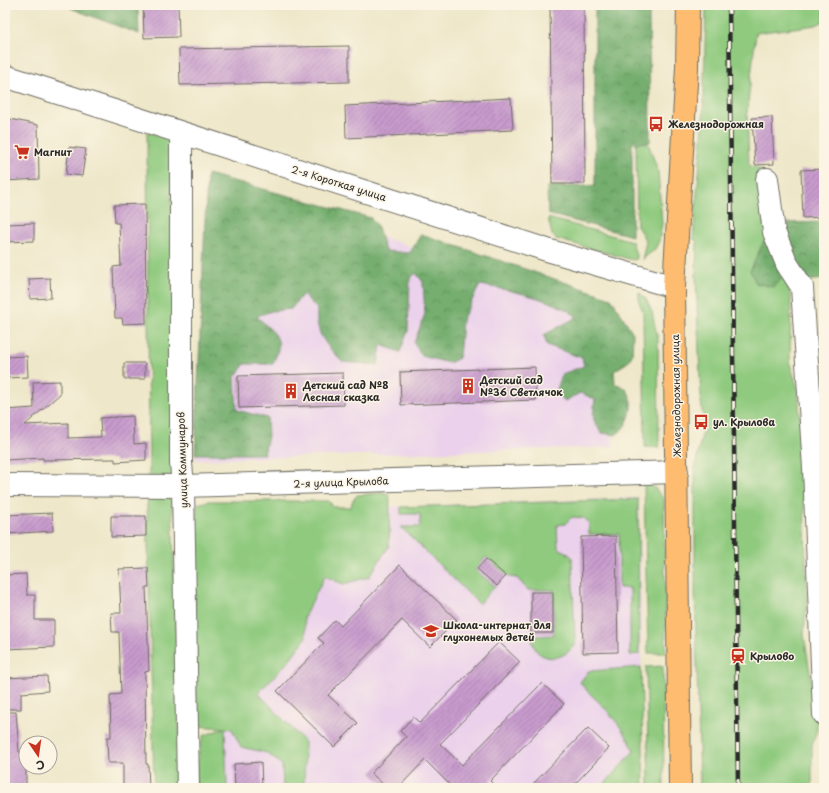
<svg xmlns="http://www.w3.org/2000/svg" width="829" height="793" font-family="'Playpen Sans',sans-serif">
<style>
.built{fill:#ebd1eb}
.green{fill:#90ca7f;stroke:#5e7a55}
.forest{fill:url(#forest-crowns);stroke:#506c4c}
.building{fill:url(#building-hatch)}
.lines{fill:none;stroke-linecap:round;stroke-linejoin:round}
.minor-casing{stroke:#6f6d62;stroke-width:24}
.major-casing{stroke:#6f6d62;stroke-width:24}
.minor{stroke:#fff;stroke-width:22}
.major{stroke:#fdbc70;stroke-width:22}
.rail-casing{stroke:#2b2b2b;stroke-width:4.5}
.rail{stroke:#fcf5e5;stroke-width:3;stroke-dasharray:9;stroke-linecap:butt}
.labels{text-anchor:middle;stroke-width:3;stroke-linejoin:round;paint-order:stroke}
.poi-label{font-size:10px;font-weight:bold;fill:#2b2b2b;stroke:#fcf5e5;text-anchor:start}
.street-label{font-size:10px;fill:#2b2b2b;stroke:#fcf5e5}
</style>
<defs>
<pattern id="forest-crowns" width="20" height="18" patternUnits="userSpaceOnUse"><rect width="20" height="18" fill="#74ae6e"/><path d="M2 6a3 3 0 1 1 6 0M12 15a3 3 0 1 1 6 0" fill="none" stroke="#5f8e5b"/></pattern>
<pattern id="building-hatch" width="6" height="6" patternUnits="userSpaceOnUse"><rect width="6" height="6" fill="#c89bcd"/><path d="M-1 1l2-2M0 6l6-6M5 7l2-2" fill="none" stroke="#a37fa7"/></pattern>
</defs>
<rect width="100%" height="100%" fill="#fcf5e5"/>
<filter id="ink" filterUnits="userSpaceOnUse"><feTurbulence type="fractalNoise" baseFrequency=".025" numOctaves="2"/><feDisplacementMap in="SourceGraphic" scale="8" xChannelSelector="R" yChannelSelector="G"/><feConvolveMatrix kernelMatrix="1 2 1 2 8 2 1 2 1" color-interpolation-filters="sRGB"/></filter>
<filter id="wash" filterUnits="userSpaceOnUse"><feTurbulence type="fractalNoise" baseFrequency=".012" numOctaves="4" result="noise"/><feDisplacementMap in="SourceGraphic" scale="16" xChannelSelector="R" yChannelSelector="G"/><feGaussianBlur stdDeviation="0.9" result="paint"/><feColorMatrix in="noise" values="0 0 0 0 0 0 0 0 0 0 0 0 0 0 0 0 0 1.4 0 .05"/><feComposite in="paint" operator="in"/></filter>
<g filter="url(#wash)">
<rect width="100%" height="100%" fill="#eee7c9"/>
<path class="built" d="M209 178 609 314 613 447 195 460Z
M639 498 643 788H222L220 513Z"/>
<path class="green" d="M706 5H824V21L816 25 756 33 747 112 749 165 764 171 781 272 791 295 790 364 798 389 803 461 807 600 804 634 817 718V730L812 745V788H700L695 593V466L704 426 701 401 696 277 697 241 693 239 703 126Z
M147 132 164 137 171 144 174 471 170 476 149 478Z
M636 142 648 143 658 171 662 224 659 241 655 249 642 260 646 241 637 226Z
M548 218 632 241 637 259 633 260 556 239 552 235Z
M639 292 646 299 652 312 658 340 659 447H645L643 311 639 302Z
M644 483 654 487 664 499 666 653H648Z
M382 493 389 495 390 499 389 546 369 577 343 584 325 576 304 617 306 638 286 664 258 693 305 742 304 788H283L282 765 267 753 241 747 232 729 225 728 227 788H196V765L203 736 224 728 197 726 194 545 197 504 209 501H329L333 507H351L352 502 357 495Z
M166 496 172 501 181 788H154L147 505 148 498Z
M638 499 639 654 630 655V588H619V534H589V523L583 518 572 517 565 524 557 525 558 548 566 552 572 557 575 644C561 666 531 660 532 636L554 635V590H528L517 578 509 577 486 557 475 570 495 586 479 604 401 527H420V514H401V507Z
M663 666 664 788H649L646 667Z
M641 667 644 788H601L634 751C627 734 616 721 604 707 595 698 587 692 580 682L589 671Z"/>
<path class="forest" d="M65 5H138L139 34 73 9Z
M595 5H649L650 142 632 143V236L548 214 547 187 595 186Z
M207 174 371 218 378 227 385 251 410 253 421 234 611 298 633 333 632 355 628 362 614 371 615 384C640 387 633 426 615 435L602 433C591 419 593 417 595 399L580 393 565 401 556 393 562 374 584 366 582 358 547 345 544 335 577 317C558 300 506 289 480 285L462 320 459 358 449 363 422 356 414 343 425 314 423 282 416 273 410 279 408 331 400 352 381 345 378 365 342 362C326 344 315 335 317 309L303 294 291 309 272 311 257 316C274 335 286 335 273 364H245L235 377 237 410 267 418 268 436 264 454H195Z
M824 222V279L805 281 784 236 788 223Z
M764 241 770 242 781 280 773 287 756 283 750 271Z"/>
<g id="blocks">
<path class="building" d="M143 5H178L179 37 144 38Z
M550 5H584L585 184H552Z
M349 46V82L180 85 179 49Z
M511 98 513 130 346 138 345 106Z
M772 117 774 164 755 165 752 118Z
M5 118 38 125 39 179 5 181Z
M69 147 86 149 82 176 66 174Z
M824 169V217L803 218 801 170Z
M145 204 146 323 123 324 122 318H115L113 267 121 266 119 223H115L114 205Z
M34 223V241L5 242V224Z
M50 278 51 298 30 299 29 279Z
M27 356 28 377 5 378V357Z
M124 363H145V379H124Z
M535 367 536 400 401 405 400 372Z
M343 373 344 405 239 408 238 376Z
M60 381V394L25 425 68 423V438L101 437 100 418 133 416 134 444 146 443V460L115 462V459L43 460V458L5 460V410L34 408 33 382Z
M52 513 53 531 5 534V515Z
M111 516H146V536L111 537Z
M616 536 618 652 583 653 581 537Z
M486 559 506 576 497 586 477 569Z
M400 565 457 620 430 647 402 620 328 695 358 723 334 747 277 691 324 643 318 638 335 620 341 626Z
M148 568 149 587H146L149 671 145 672 146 764H148L149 788H123V763H108L107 737H111L110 695 121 694 119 632H112L111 613H121L119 569Z
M26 574 27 595H35V620H54V647L5 649V575Z
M531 592H553V633H531Z
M499 642 520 662 440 744 462 765 542 683 564 704 490 781 497 788H453L425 760 398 788H387L371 773 406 737 400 731 413 717 420 723Z
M47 676 48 691 21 693V709H5V678Z
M5 712H16L19 752H26V788H5Z
M588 728 609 748 571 788H529Z
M261 762 262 788H235L234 764Z"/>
</g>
</g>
<g filter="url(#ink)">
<use href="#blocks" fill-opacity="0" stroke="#6f6d62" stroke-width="1"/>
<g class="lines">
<defs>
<path id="minor" d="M5 76 547 250 674 287
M181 133V463L183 486 188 788
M767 179 774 232 787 264 802 287 814 468 824 714
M5 485 183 486 677 472"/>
<path id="major" d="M680 788 674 287 687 67 688 5"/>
</defs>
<use href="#minor" class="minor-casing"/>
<use href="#major" class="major-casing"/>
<use href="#minor" class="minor"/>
<use href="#major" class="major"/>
<defs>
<path id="rail" d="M729 5 738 788"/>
</defs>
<use href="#rail" class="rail-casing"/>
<use href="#rail" class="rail"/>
</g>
</g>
<defs>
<symbol id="bus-bare" viewBox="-9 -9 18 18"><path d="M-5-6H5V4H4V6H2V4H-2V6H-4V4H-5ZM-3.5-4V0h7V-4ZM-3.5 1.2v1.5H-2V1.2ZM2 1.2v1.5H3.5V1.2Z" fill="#c8321e" stroke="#fcf5e5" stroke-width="2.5" paint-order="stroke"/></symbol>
<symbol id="supermarket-bare" viewBox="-9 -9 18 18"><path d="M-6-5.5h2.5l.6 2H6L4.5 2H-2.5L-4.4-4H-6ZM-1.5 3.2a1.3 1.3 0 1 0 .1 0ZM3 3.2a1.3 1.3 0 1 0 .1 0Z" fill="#c8321e" stroke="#fcf5e5" stroke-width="2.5" paint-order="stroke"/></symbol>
<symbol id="building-bare" viewBox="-9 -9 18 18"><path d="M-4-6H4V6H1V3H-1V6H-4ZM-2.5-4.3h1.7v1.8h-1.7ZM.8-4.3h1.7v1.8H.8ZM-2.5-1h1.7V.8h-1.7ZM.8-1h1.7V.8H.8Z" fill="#c8321e" stroke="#fcf5e5" stroke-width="2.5" paint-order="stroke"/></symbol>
<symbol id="school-bare" viewBox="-9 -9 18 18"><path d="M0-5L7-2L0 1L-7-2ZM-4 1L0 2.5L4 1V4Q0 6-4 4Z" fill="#c8321e" stroke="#fcf5e5" stroke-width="2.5" paint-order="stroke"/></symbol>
<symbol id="station-bare" viewBox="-9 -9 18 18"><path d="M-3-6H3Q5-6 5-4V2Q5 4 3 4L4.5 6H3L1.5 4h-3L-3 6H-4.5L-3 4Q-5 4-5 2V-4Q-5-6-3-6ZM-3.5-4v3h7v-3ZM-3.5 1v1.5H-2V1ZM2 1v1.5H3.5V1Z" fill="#c8321e" stroke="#fcf5e5" stroke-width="2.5" paint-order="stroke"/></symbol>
</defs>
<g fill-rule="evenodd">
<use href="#bus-bare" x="645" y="113" width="22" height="22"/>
<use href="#supermarket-bare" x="11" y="141" width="22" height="22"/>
<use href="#building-bare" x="457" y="375" width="22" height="22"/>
<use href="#building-bare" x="280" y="380" width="22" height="22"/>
<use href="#bus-bare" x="690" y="411" width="22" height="22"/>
<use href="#school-bare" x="420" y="620" width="22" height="22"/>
<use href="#station-bare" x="727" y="645" width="22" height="22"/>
</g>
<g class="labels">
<g class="poi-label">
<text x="668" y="128">Железнодорожная</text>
<text x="34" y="156">Магнит</text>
<text x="480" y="384">Детский сад<tspan x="480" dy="12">№36 Светлячок</tspan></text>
<text x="303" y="389">Детский сад №8<tspan x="303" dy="12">Лесная сказка</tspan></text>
<text x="713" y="426">ул. Крылова</text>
<text x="443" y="629">Школа-интернат для<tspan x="443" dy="12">глухонемых детей</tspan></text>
<text x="750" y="660">Крылово</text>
</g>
<g class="street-label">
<text transform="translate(339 183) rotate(17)" y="4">2-я Короткая улица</text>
<text transform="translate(676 396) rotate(-91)" y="4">Железнодорожная улица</text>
<text transform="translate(182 460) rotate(-92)" y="4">улица Коммунаров</text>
<text transform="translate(341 482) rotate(-2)" y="4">2-я улица Крылова</text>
</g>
</g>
<rect width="829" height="793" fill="none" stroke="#fcf5e5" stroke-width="20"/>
<g transform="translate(38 755) rotate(167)"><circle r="19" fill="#fcf5e5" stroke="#a8a49b"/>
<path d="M0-3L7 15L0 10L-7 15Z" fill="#c8321e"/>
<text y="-6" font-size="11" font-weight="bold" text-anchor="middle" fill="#2b2b2b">С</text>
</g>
</svg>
